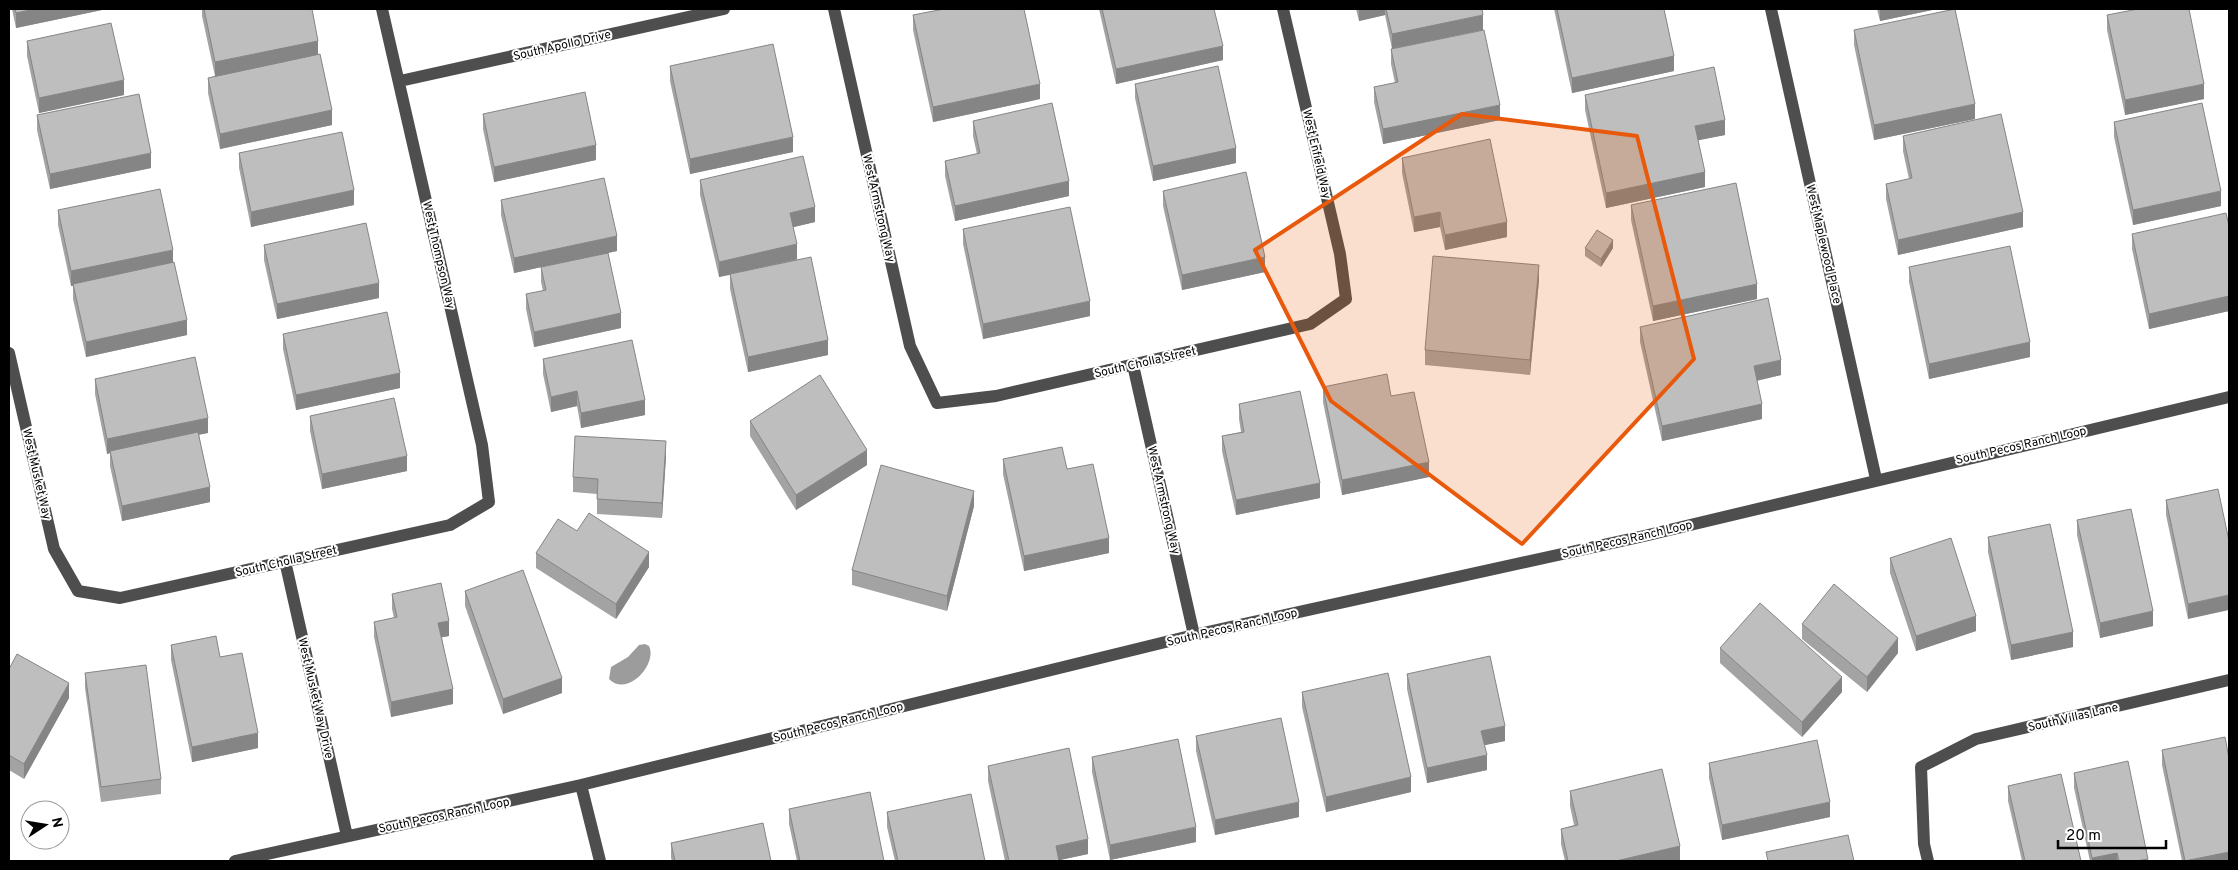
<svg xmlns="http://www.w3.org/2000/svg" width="2238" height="870" font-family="Overpass,sans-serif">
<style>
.water{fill:#9c9c9c}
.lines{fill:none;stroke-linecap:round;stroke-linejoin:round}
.minor{stroke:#4e4e4e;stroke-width:12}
.wall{fill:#a3a3a3}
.shaded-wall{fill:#858585}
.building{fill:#bebebe;stroke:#858585}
.marked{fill:#e8590c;fill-opacity:0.2;stroke:#e8590c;stroke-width:4;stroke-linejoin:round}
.labels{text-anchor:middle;stroke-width:4;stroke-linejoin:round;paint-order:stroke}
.street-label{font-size:12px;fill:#000;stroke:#fff}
</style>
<rect width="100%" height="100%" fill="#fff"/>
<path class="water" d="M645 644 649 646C658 664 627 698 609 679L611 667 628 657 639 645Z"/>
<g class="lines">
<path class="minor" d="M834 9 910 346 937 403 996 396 1310 324 1346 299 1340 254 1283 9
M1771 9 1876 479
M400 81 724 9
M9 353 54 549 78 591 120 598 450 525 489 502 482 445 382 9
M1133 365 1194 635
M285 561 347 836
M581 785 600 861
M235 861 581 785 1194 635 1644 536 2229 397
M1928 861 1924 844 1921 767 1976 739 2229 680"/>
</g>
<path class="wall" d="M12 9H102V10L16 28Z
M202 9H312L318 54 332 125 220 149 208 93V78L215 76 202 16Z
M1099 9H1214L1223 60 1116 84Z
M1356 9H1482L1392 49 1385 15 1359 21Z
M1554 9H1664L1674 71 1572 93Z
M1877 9H1937L1880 21Z
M913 15 1040 99 933 122 913 30Z
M2107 15 2204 99 2125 115 2107 30Z
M1854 30 1975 119 1874 140 1854 45Z
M27 41 124 95 39 113 27 56Z
M1391 49 1500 120 1383 144 1374 102V87L1395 83 1391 64Z
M670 66 793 152 690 174 670 81Z
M1135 84 1236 163 1153 181 1135 98Z
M1585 95 1725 135 1698 140 1705 187 1606 208 1585 110Z
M483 114 596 160 494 182 483 129Z
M37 115 151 168 50 189 37 130Z
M973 121 1069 196 955 221 945 176V161L977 154 973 136Z
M2114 122 2221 206 2133 225 2114 137Z
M1903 136 2023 227 1898 255 1886 199V184L1909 179 1903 151Z
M239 153 354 205 251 227 239 168Z
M1402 158 1507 237 1445 250 1440 227 1414 232 1402 173Z
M700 180 815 222 793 227 797 259 828 355 748 372 730 289V275L719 277 700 195Z
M1163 191 1265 272 1182 290 1163 206Z
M501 200 617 251 608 253 621 328 534 347 526 309V294L543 291 541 282V267L514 273 501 215Z
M1631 205 1757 299 1653 321 1631 220Z
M58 210 173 262 187 335 86 357 73 299V286H71L58 225Z
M2229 226V311L2149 329 2132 249V234Z
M963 229 1090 316 983 339 963 244Z
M264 245 379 298 277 319 264 260Z
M1585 248H1613L1601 267 1585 256Z
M1909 267 2030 357 1929 379 1909 282Z
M1539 280 1530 375 1425 365V350Z
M1640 327 1781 375 1757 381 1762 419 1662 441 1640 342Z
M283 334 400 388 296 410 283 349Z
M543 359 645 415 581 428 577 406 551 412 543 374Z
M95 379 208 433 199 434 210 502 122 521 110 466V453L107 454 95 394Z
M1323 387 1391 396 1429 477 1342 495 1323 402Z
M1239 404 1320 498 1236 515 1222 451V436L1241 432 1239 419Z
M310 416 407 471 322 489 310 431Z
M750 421 867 465 796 510 750 436Z
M666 456 662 518 597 514V494L573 492V477Z
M1003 459 1067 469 1109 553 1024 571 1003 474Z
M2166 500 2229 541 2188 619 2166 515Z
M974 506 947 611 852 585V570Z
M2077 520 2153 626 2100 638 2077 535Z
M1988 537 2073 647 2011 660 1988 552Z
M536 553 649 567 616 619 536 568Z
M1890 558 1976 631 1916 651 1890 573Z
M465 591 562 693 503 714 465 606Z
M392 594 449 636 442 637 453 704 391 717 374 637V622L394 618 392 609Z
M1802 624 1898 653 1867 692 1802 639Z
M171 645 258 748 192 762 171 660Z
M1720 648 1842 692 1802 737 1720 663Z
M9 669 69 698 24 779 9 770Z
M85 673 161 779V794L101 802 85 688Z
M1407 674 1505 741 1484 745 1487 770 1427 783 1407 689Z
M1302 692 1411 792 1326 812 1302 707Z
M1196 736 1299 817 1215 835 1196 751Z
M2162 750 2229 861H2182L2162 765Z
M1092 757 1196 842 1110 860 1092 772Z
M1709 763 1830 817 1722 840 1709 778Z
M988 766 1088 854 1059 860V861H1005L988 781Z
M2074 773 2148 861H2090L2074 788Z
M2008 786 2081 861H2022L2008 801Z
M1570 791 1680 861H1565L1561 844V829L1574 825 1570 806Z
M789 809 884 861H797L789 824Z
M887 812 985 861H895L887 827Z
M671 843 771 861H672L671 858Z"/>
<path class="shaded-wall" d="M35 9H102V10L16 28V13Z
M1359 9H1385V15L1359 21Z
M1880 9H1937L1880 21Z
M1483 15V30L1392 49V34Z
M318 41V56L215 77V62Z
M1223 46V60L1116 84V69Z
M1674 56V71L1572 93V78Z
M124 80V95L39 113V98Z
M1040 84V99L933 122V107Z
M2204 84V99L2125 115V100Z
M1975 104V119L1874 140V125Z
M1500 105V120L1383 144V129Z
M332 110V125L220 149V134Z
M1725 120V135L1695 141V126Z
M793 137V152L690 174V159Z
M596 145V160L494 182V167Z
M1236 148V163L1153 181V166Z
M151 153V168L50 189V174Z
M1705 172V187L1606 208V193Z
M1069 181V196L955 221V206Z
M354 190V205L251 227V212Z
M2221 191V206L2133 225V210Z
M815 207V222L790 228V213Z
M1440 212V227L1414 232V217Z
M2023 212V227L1898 255V240Z
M1507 222V237L1445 250V235Z
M617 236V251L514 273V258Z
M1613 240V248L1601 267V259Z
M797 244V259L719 277V262Z
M173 250V265L71 286V271Z
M1265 257V272L1182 290V275Z
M1539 265V280L1530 375V360Z
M379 283V298L277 319V304Z
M1757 284V299L1653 321V306Z
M2229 296V311L2149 329V314Z
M1090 301V316L983 339V324Z
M621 313V328L534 347V332Z
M187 320V335L86 357V342Z
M828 340V355L748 372V357Z
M2030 342V357L1929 379V364Z
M1781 360V375L1754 381V366Z
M400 373V388L296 410V395Z
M577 391V406L551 412V397Z
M645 400V415L581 428V413Z
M1762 404V419L1662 441V426Z
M208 418V433L110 453V451V453L107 454V439Z
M666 441V456L662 518V503Z
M867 450V465L796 510V495Z
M407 456V471L322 489V474Z
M1429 462V477L1342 495V480Z
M1320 483V498L1236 515V500Z
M210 487V502L122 521V506Z
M974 491V506L947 611V596Z
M1109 538V553L1024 571V556Z
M649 552V567L616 619V604Z
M2229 595V610L2188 619V604Z
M2153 611V626L2100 638V623Z
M1976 616V631L1916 651V636Z
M449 621V636L438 638V623Z
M2073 632V647L2011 660V645Z
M1898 638V653L1867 692V677Z
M1842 677V692L1802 737V722Z
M562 678V693L503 714V699Z
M69 683V698L24 779V764Z
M453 689V704L391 717V702Z
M1505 726V741L1481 746V731Z
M258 733V748L192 762V747Z
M1487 755V770L1427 783V768Z
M1411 777V792L1326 812V797Z
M1299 802V817L1215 835V820Z
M1830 802V817L1722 840V825Z
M1196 827V842L1110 860V845Z
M1088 839V854L1056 861V846Z
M1680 846V861H1616Z
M2229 852V861H2187Z
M2117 853V861H2092V858Z
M2148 859V861H2136Z"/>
<path class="building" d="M15 9H35L16 13Z
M204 9H312L318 41 215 62Z
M944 9H1024L1040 84 933 107 913 15Z
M1102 9H1214L1223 46 1116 69Z
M1386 9H1482L1483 15 1392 34Z
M1557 9H1664L1674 56 1572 78Z
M1955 9 1975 104 1874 125 1854 30Z
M2138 9H2189L2204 84 2125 100 2107 15Z
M111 23 124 80 39 98 27 41Z
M1484 30 1500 105 1383 129 1374 87 1398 82 1391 49Z
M773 44 793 137 690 159 670 66Z
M320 54 332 110 220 134 208 78Z
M1218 66 1236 148 1153 166 1135 84Z
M1714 67 1725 120 1695 126 1705 172 1606 193 1585 95Z
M585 92 596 145 494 167 483 114Z
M139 94 151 153 50 174 37 115Z
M1052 103 1069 181 955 206 945 161 980 153 973 121Z
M2202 103 2221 191 2133 210 2114 122Z
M2001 114 2023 212 1898 240 1886 184 1912 178 1903 136Z
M342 132 354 190 251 212 239 153Z
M1490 139 1507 222 1445 235 1440 212 1414 217 1402 158Z
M803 156 815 207 790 213 797 244 719 262 700 180Z
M1246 172 1265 257 1182 275 1163 191Z
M604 178 617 236 514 258 501 200Z
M1736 183 1757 284 1653 306 1631 205Z
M160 189 173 250 71 271 58 210Z
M1070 207 1090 301 983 324 963 229Z
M2226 213 2229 226V296L2149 314 2132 234Z
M366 223 379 283 277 304 264 245Z
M1597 230 1613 240 1601 259 1585 248Z
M2010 246 2030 342 1929 364 1909 267Z
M608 253 621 313 534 332 526 294 546 290 541 267Z
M1433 256 1539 265 1530 360 1425 350Z
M811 257 828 340 748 357 730 274Z
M174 262 187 320 86 342 73 284Z
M1768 298 1781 360 1754 366 1762 404 1662 426 1640 327Z
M387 312 400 373 296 395 283 334Z
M632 340 645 400 581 413 577 391 551 397 543 359Z
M195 357 208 418 107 439 95 379Z
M1387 374 1391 396 1414 392 1429 462 1342 480 1323 387Z
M820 375 867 450 796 495 750 421Z
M1300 391 1320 483 1236 500 1222 436 1244 432 1239 404Z
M394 398 407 456 322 474 310 416Z
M198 432 210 487 122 506 110 451Z
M575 436 666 441 662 503 597 499 598 479 573 477Z
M1062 447 1067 469 1093 464 1109 538 1024 556 1003 459Z
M881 465 974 491 947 596 852 570Z
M2218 489 2229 541V595L2188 604 2166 500Z
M2131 509 2153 611 2100 623 2077 520Z
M589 513 649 552 616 604 536 553 558 519 577 531Z
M2050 524 2073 632 2011 645 1988 537Z
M1951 538 1976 616 1916 636 1890 558Z
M523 570 562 678 503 699 465 591Z
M441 583 449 621 438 623 453 689 391 702 374 622 397 617 392 594Z
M1834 584 1898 638 1867 677 1802 624Z
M1760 603 1842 677 1802 722 1720 648Z
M216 636 220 657 242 653 258 733 192 747 171 645Z
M17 654 69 683 24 764 9 755V669Z
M1490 656 1505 726 1481 731 1487 755 1427 768 1407 674Z
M146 665 161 779 101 787 85 673Z
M1388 673 1411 777 1326 797 1302 692Z
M1281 718 1299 802 1215 820 1196 736Z
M2225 737 2229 758V852L2185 861 2162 750Z
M1178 739 1196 827 1110 845 1092 757Z
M1817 740 1830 802 1722 825 1709 763Z
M1069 748 1088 839 1056 846 1059 861H1009L988 766Z
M2128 761 2148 859 2136 861H2119L2117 853 2092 858 2074 773Z
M1662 769 1680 846 1616 861H1568L1561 829 1578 825 1570 791Z
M2061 774 2081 861H2025L2008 786Z
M870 792 884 861H800L789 809Z
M971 794 985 861H898L887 812Z
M763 823 771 861H675L671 843Z
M1848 835 1854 861H1768L1766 852Z"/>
<path class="marked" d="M1462 114 1637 136 1694 359 1522 544 1331 401 1255 250Z"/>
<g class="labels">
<g class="street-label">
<text transform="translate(562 45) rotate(-13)" y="4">South Apollo Drive</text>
<text transform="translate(1317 154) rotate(77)" y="4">West Enfield Way</text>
<text transform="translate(879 208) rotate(77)" y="4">West Armstrong Way</text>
<text transform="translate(1824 244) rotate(77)" y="4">West Maplewood Place</text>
<text transform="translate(439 255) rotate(77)" y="4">West Thompson Way</text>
<text transform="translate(1145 362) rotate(-13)" y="4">South Cholla Street</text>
<text transform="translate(2021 445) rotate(-13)" y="4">South Pecos Ranch Loop</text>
<text transform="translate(37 474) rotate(77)" y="4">West Musket Way</text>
<text transform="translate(1164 500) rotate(77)" y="4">West Armstrong Way</text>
<text transform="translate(1627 539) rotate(-13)" y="4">South Pecos Ranch Loop</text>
<text transform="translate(286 561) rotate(-13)" y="4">South Cholla Street</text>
<text transform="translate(1232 627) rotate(-13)" y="4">South Pecos Ranch Loop</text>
<text transform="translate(316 698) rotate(77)" y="4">West Musket Way Drive</text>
<text transform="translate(2073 717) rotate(-13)" y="4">South Villas Lane</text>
<text transform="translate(838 722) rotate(-14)" y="4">South Pecos Ranch Loop</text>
<text transform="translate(444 815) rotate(-12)" y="4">South Pecos Ranch Loop</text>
</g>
</g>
<rect width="2238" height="870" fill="none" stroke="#000000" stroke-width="20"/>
<g transform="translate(45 825) rotate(78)"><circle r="24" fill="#ffffff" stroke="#999999"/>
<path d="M0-4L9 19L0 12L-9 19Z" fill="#000000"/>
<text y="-8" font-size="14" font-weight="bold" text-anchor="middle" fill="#000000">N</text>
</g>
<path d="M2058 840v8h108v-8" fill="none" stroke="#000000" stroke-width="2.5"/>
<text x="2066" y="840" font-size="15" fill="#000000" stroke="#ffffff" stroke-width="4" paint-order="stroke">20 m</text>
</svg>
